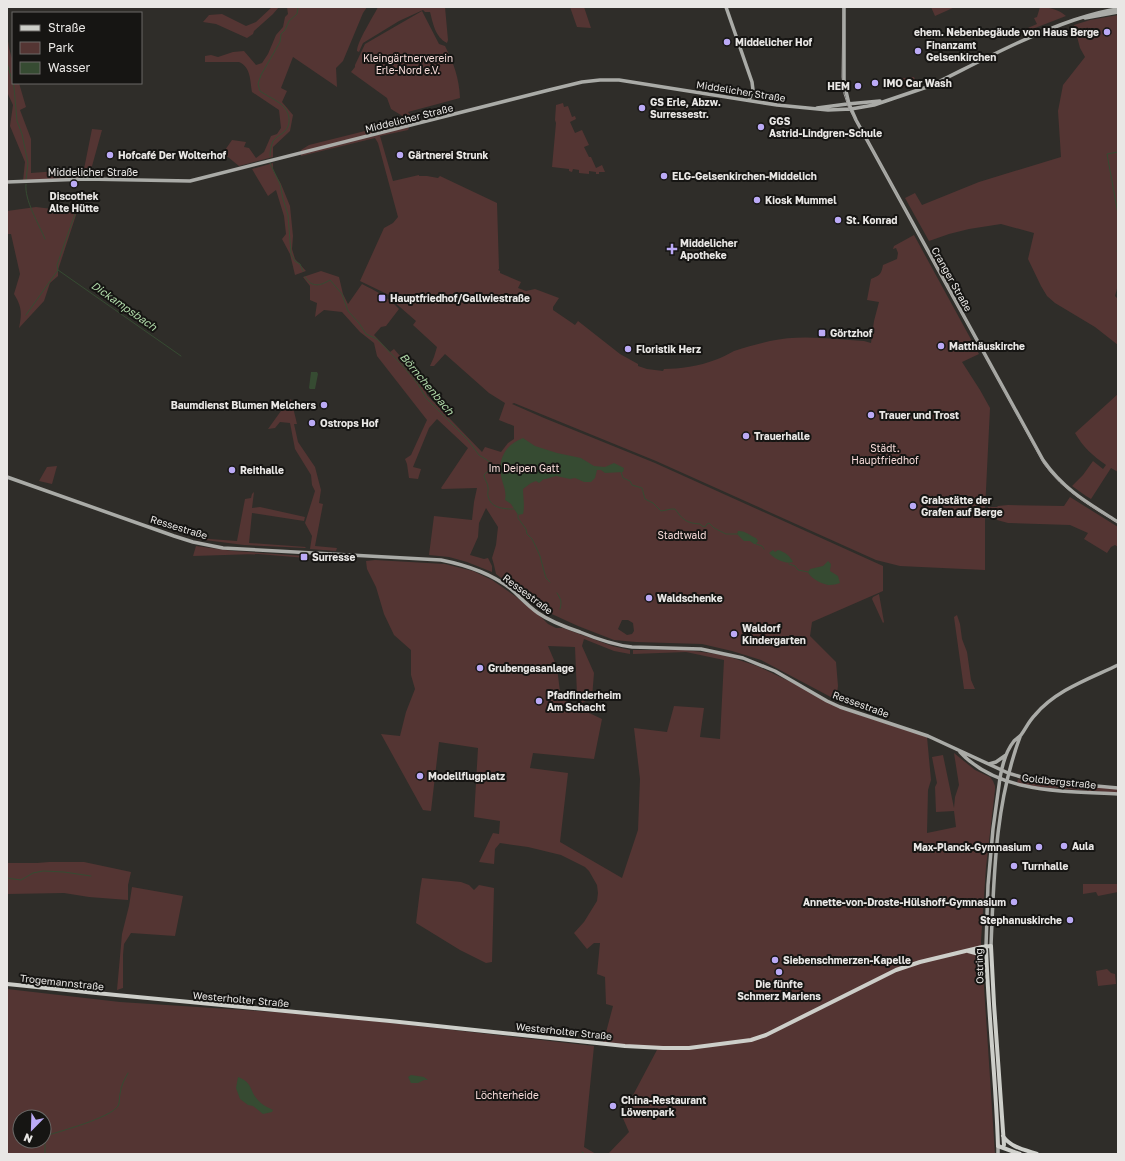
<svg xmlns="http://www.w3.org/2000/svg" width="1125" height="1161" font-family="'Golos Text',sans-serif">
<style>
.green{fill:#543533;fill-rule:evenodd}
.water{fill:#364b32}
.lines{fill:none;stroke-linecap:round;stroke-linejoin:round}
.stream{stroke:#364b32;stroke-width:1}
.secondary{stroke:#aaaba7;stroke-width:3.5}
.primary{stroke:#cdcec9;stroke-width:4}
.tram{stroke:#a09e9b;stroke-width:1}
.poi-dot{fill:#bbaaf6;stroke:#161513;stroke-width:1.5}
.labels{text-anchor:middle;stroke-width:4;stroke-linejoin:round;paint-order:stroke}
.poi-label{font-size:10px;font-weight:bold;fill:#e9e7e5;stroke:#161513;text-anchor:start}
.park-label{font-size:10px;fill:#f7dbd9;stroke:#161513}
.street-label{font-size:10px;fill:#e9e7e5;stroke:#161513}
.water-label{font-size:11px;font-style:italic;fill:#aed7a7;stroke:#161513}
</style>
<rect width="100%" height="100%" fill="#2f2d29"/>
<path class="green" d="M272 7H279L273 14 254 31 253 34 247 38 216 24 203 22 209 15 222 14 246 26 256 22Z
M287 7H367L363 13 343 61 336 68 337 87 293 57 281 88 287 91 282 102 293 115 290 131 273 147V157L239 166 223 153 232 140 246 142 244 147 249 148 256 158 264 152 271 136 277 134 281 128 279 110 252 92C250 81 251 67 239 62H205V56L211 55 218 57 233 52 244 51 256 65 262 63 268 54 276 35 283 27 285 17 288 14Z
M378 7H445L448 40 447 43C435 37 433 23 430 12H425L423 10 399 21 363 43 359 52 357 51C357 42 373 17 378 7Z
M570 7H584L591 28 577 27Z
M931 7H955L935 16Z
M1040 7C1048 7 1060 10 1066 16L1022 33 1021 31 1037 24 1034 18 1037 17Z
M422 11 439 44 445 46C454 64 459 78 460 98L408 112 415 120 412 121 408 130 380 136 393 181 419 175V176H427L438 178 440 176 497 203 499 269 498 270 500 271V273L521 282 518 288 526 291 535 289 559 298 553 307V310L575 325 578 321 620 354 638 364V366L647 369 663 371 664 369C679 369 700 366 715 360 721 358 728 354 734 351 745 347 758 344 770 341 800 334 833 339 864 341L871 343 874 321 879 302 867 300 871 279C880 275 881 275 883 265L897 259 898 253 896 248 893 249 894 246 914 235 979 354 962 362 980 390 990 408 985 510H988V507H997L998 506 1008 505 1064 506 1070 497 1118 527V547L1115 545 1111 547 1107 553 1084 539 1088 533 1070 525 1008 523 997 520V519L987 518V515H985V570L900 566 876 560 656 461 514 403 512 404 544 418 655 463 883 566V591L812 622 810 636 836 662 838 686 837 693 842 703 761 660 732 651 702 644 636 642 614 640 578 626 543 610 496 574 494 565 492 558 496 545 498 527 486 508 479 523 478 537 470 555 484 559 488 558 492 566V572L467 562 449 557 429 555 434 516 472 520 474 502 477 488 442 489 441 488 468 448 437 419 429 428 413 467 421 469 418 479 409 478 407 464 405 459 411 455 427 420 377 356 374 343 360 332 342 312 324 310 315 317 317 303 310 300V286L303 277 321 271 339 277 343 294 348 304 362 284C376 291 389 298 399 309L386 326 381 327 374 335 390 352 394 349 422 381 427 395 482 452 485 447 501 452 508 443 514 439V426L499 420 505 403 489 393 445 354 434 366H430L434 357 437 347 413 325 416 321 393 301 389 295 360 281 384 228 393 223 398 217 378 143 375 138 301 156V150L309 145 409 120 391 109 387 98 351 72 355 67V65L365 44ZM622 620H628L633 623 634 631 632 634 627 635 618 629Z
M1118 15V285L1115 296 1118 299V345L1095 327 1055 303 1047 296 1041 286 1028 259 1034 233 1001 224 969 229 949 234 929 241 905 198 915 193 922 205 979 182 1061 157 1058 111 1063 85 1085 57 1080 48 1074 25 1090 20Z
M7 34 9 48 13 62V83H19L26 107 20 110 31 139V173L84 169 92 129 102 130 89 177 85 179 23 181 25 162 10 126 13 105 7 92Z
M914 77 916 82 899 89 897 79Z
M563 103 564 107 568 106 572 117 575 116 576 119 570 122 575 133 582 130 589 145 584 147 589 157H591L596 168 602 165 605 172H599V174H596V172L589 171V174L579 173V170L573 169 572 172 569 171V169L552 167 556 123 555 120 556 105Z
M273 163V170L281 184 290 206 293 236 292 249 295 259 306 271 295 275 290 254 282 239 286 234 284 216 276 190 268 196 252 169Z
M36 207 77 212 58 270V276L50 283 44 301 19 328C22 313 22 307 14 294L20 274 11 234H7V211Z
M1118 394V472L1111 468 1091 499 1086 496 1092 487 1086 496 1072 486 1083 475 1093 461 1103 469 1106 465C1093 456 1083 447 1075 433Z
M291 399 297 424H294L298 442 315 467 321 490 319 503 323 504 315 546 337 548 336 551 310 549 312 536 305 523 315 491 312 485 311 475 295 449 290 423 280 422 275 428 268 429 286 404Z
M57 466 52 484 39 481 47 467Z
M254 492 252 508 260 507 305 517 304 521 252 513 249 543 306 547 305 548 244 545 197 539 196 538 237 541 245 499 251 498 252 494Z
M196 546 233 551 305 556 306 558 258 554 193 556Z
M375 560 445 564 473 571 492 580 515 596 542 618 548 624 556 628H563L612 646 630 650V654L614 651 584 639 582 646 594 673 592 698 582 703 577 694 575 647 548 646 557 667 560 692 574 706 602 719 594 759 533 753 530 768 568 773 560 842 622 878 638 830 640 779 634 728 667 732 674 706 704 708 700 737 720 739 724 660 686 652 633 654V650H686L724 655 757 666 795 684 844 710 927 737 931 780 928 790 927 833 956 827 954 811 936 812 935 787 937 783 932 757 943 755 954 808 955 797 959 785 954 753 975 770 990 777 993 781 995 786V790L986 867 981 941 995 1154H608L629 1132 622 1116 658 1048 601 1043 604 1040 613 1006 606 1004 605 977 597 974 600 943H594L587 949 574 933 584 922 597 901 598 893 597 885 589 871 585 867 561 855 528 847 500 843 495 849 494 864 479 862 493 833 499 834 500 821 474 817 478 748 439 742 431 811 423 810 381 734 400 736 406 712 415 689 411 675V650L394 635 384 614 376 587 367 569 366 561Z
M879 594 884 622 883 623 872 599 873 597Z
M957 615 960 624 962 639 967 652 971 680 975 689H964L954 617Z
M1018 779 1041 783 1118 789V793L1040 787 1017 783Z
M49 862H84L131 872 128 885V900L89 897 64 893 7 894V863H37Z
M422 878 461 882 469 885 474 890 479 885 494 888 492 962 486 963 460 950 416 923 420 890Z
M1083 884H1118V892L1098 896 1096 892 1083 894Z
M132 887 183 896 175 936 131 933 124 944 123 955V988L117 990 122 934 129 906Z
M1107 969 1111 973 1115 974 1116 984 1098 986 1096 971Z
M7 989 120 1002 321 1015 594 1046 584 1147 596 1154H7ZM20 1117H44V1141H20Z"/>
<path class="water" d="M311 372H317L318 374 315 389H310L309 388Z
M523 438 535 446 557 453 581 458 594 466 605 467 614 463 624 468 623 472 605 473 601 470H597L595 478 591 482H584L575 478 570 479 556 476 546 479H544L539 483 536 481 531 483 523 489C523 497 525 505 523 514L518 515 511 504 505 500C507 490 502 484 501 475 498 457 507 444 523 438Z
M738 531C744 530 751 536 756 538L758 541 756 544H754L750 541H744L737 534Z
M773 550 775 552 778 550C785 552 790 556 793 562 786 565 773 558 769 553Z
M828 561 831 564 830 571 838 576 840 583C837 584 833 585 830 585 823 585 810 578 808 572L810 569 823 566Z
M411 1075 424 1077 428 1080H424L418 1083H411L408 1077Z
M238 1077C254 1083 249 1092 259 1101 263 1106 268 1107 273 1110L272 1112 263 1114 253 1106 248 1105 240 1099 236 1088Z"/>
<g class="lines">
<path class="stream" d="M7 63 14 87 17 121 22 134 28 163 26 180
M1118 152 1107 154 1118 214
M270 156C270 151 271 146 273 141 277 136 281 135 285 131 291 125 290 115 285 108 278 100 268 97 260 91L258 84 261 75 280 42 281 34 285 30 289 21 297 14 298 7
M270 163 280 184 283 199 288 215 291 254 295 261 300 264 303 271
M26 184C24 200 39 224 45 239
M1117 251H1118
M58 270 181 356
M305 277C312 288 320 286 330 280L342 294 348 311 359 323 366 334 377 339 403 366 418 384 426 398 468 440 479 455 490 462 493 466 492 470 487 472 484 475C484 479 488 483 488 487 489 490 487 493 488 496 491 509 505 509 515 509
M26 315 58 270 57 265 75 214
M621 472 623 478 630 481 632 485 642 488 645 499 653 503 661 511 672 509H675C683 520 686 523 700 524L702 526 705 527 707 524 709 523 714 528 726 534H737
M518 515V518L526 529 527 534 532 539 536 547 540 556 544 571 546 578 550 582
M756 544 762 546 764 549
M789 564 795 566 798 570 808 572
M557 593C561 599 562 602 560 609
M7 878 21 880 33 873 43 871 64 872 91 876
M582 1152 585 1154
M45 1154V1136C61 1131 110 1118 118 1106 120 1102 119 1098 120 1094 121 1086 124 1080 128 1073"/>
<path class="secondary" d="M726 7 752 82 753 90 749 100
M844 7V83L849 104 856 120 1043 460C1064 490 1088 503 1118 522
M1085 18 1118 12
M817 108 847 104 880 101
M7 182 85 179 190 181 549 90 582 82 600 80H619L777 105 828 110 851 109 874 105 930 86C977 63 1024 37 1074 20 1089 15 1102 11 1118 9
M7 477 174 536 193 542 223 548 441 560C466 565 491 573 511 589 520 597 528 606 538 613 551 622 565 627 580 632 597 639 614 645 632 647L701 649 743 658 775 671 827 701 840 707 928 736 1008 773 1031 780 1118 788
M960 752C999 794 1065 791 1118 794
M989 764 996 762 1006 755
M986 946 988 885 993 829 1000 778C1002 766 1006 751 1014 741 1016 739 1019 737 1021 735 1026 728 1029 721 1035 715 1056 690 1089 679 1118 665
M991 946C994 875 995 804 1020 737
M998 1146V1154"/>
<path class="primary" d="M986 946C988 1013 996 1079 998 1146
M968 951 979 954 986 964
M7 984 116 995 390 1021 625 1046 663 1048H689L751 1040 766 1035 896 970 920 962 982 947 991 946 994 1004 1004 1145
M1003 1136C1010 1147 1025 1150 1037 1154
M998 1146 1020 1154"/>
<path class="tram" d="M843 7 842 77 844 94 849 109 866 138 1044 464C1063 491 1091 506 1118 523"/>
</g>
<g class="poi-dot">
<circle cx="1107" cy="32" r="4"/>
<circle cx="727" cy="42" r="4"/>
<circle cx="918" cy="51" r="4"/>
<circle cx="875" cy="83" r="4"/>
<circle cx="858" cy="86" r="4"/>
<circle cx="642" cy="108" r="4"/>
<circle cx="761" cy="127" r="4"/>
<circle cx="110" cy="155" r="4"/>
<circle cx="400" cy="155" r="4"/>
<circle cx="664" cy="176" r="4"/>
<circle cx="74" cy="184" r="4"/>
<circle cx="757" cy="200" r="4"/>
<circle cx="838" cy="220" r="4"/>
<path d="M670 243h4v4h4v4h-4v4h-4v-4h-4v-4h4z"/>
<rect x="378" y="294" width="8" height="8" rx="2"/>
<rect x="818" y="329" width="8" height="8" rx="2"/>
<circle cx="941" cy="346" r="4"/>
<circle cx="628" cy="349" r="4"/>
<circle cx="324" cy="405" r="4"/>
<circle cx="871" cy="415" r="4"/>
<circle cx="312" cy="423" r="4"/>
<circle cx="746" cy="436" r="4"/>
<circle cx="232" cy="470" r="4"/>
<circle cx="913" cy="506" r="4"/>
<rect x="300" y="553" width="8" height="8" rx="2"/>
<circle cx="649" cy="598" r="4"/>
<circle cx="734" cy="634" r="4"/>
<circle cx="480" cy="668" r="4"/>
<circle cx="539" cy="701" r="4"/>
<circle cx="420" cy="776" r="4"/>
<circle cx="1064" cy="846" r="4"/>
<circle cx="1039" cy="847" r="4"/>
<circle cx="1014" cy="866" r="4"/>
<circle cx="1014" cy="902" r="4"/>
<circle cx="1070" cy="920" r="4"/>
<circle cx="775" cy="960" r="4"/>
<circle cx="779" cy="972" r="4"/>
<circle cx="613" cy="1106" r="4"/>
</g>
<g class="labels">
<g class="poi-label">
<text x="1099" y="36" text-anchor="end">ehem. Nebenbegäude von Haus Berge</text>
<text x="735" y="46">Middelicher Hof</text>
<text x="926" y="49">Finanzamt<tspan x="926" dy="12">Gelsenkirchen</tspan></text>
<text x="883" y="87">IMO Car Wash</text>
<text x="850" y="90" text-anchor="end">HEM</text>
<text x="650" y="106">GS Erle, Abzw.<tspan x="650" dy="12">Surressestr.</tspan></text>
<text x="769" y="125">GGS<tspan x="769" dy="12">Astrid-Lindgren-Schule</tspan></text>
<text x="118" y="159">Hofcafé Der Wolterhof</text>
<text x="408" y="159">Gärtnerei Strunk</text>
<text x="672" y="180">ELG-Gelsenkirchen-Middelich</text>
<text x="74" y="200" text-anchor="middle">Discothek<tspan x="74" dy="12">Alte Hütte</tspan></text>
<text x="765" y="204">Kiosk Mummel</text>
<text x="846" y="224">St. Konrad</text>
<text x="680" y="247">Middelicher<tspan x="680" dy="12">Apotheke</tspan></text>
<text x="390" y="302">Hauptfriedhof/Gallwiestraße</text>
<text x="830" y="337">Görtzhof</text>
<text x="949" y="350">Matthäuskirche</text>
<text x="636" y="353">Floristik Herz</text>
<text x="316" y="409" text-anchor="end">Baumdienst Blumen Melchers</text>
<text x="879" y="419">Trauer und Trost</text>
<text x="320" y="427">Ostrops Hof</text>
<text x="754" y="440">Trauerhalle</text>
<text x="240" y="474">Reithalle</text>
<text x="921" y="504">Grabstätte der<tspan x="921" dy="12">Grafen auf Berge</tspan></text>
<text x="312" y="561">Surresse</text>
<text x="657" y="602">Waldschenke</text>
<text x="742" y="632">Waldorf<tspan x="742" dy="12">Kindergarten</tspan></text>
<text x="488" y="672">Grubengasanlage</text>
<text x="547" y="699">Pfadfinderheim<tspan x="547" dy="12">Am Schacht</tspan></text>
<text x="428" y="780">Modellflugplatz</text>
<text x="1072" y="850">Aula</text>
<text x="1031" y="851" text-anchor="end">Max-Planck-Gymnasium</text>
<text x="1022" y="870">Turnhalle</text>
<text x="1006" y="906" text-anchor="end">Annette-von-Droste-Hülshoff-Gymnasium</text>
<text x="1062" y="924" text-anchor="end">Stephanuskirche</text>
<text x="783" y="964">Siebenschmerzen-Kapelle</text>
<text x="779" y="988" text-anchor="middle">Die fünfte<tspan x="779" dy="12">Schmerz Mariens</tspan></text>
<text x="621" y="1104">China-Restaurant<tspan x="621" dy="12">Löwenpark</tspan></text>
</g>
<g class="park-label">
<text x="408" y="62">Kleingärtnerverein<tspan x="408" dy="12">Erle-Nord e.V.</tspan></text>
<text x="885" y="452">Städt.<tspan x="885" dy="12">Hauptfriedhof</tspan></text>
<text x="524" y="472">Im Deipen Gatt</text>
<text x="682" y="539">Stadtwald</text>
<text x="507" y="1099">Löchterheide</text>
</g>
<g class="street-label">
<text transform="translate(741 91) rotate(9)" y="4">Middelicher Straße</text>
<text transform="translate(409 118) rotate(-14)" y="4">Middelicher Straße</text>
<text x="93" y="176">Middelicher Straße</text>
<text transform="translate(952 279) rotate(61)" y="4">Cranger Straße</text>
<text transform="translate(179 527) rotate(17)" y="4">Ressestraße</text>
<text transform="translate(528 594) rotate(37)" y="4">Ressestraße</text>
<text transform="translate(861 704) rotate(20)" y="4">Ressestraße</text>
<text transform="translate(1059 781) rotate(6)" y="4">Goldbergstraße</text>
<text transform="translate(979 966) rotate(-92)" y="4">Ostring</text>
<text transform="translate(62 982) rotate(6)" y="4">Trogemannstraße</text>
<text transform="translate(241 999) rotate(5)" y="4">Westerholter Straße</text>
<text transform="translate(564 1031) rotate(6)" y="4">Westerholter Straße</text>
</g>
<g class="water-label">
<text transform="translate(124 306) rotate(35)" y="4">Dickampsbach</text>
<text transform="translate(427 384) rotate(50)" y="4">Börnchenbach</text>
</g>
</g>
<rect width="1125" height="1161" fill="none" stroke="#e9e7e5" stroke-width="16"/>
<rect x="12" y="12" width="130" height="72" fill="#161513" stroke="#6a6967"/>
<rect x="20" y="25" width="20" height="6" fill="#cdcec9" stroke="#6a6967"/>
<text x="48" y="32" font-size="12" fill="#e9e7e5">Straße</text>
<rect x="20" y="42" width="20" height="12" fill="#543533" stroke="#6a6967"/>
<text x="48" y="52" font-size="12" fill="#e9e7e5">Park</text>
<rect x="20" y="62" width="20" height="12" fill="#364b32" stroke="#6a6967"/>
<text x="48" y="72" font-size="12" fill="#e9e7e5">Wasser</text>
<g transform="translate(32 1129) rotate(203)"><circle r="19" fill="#161513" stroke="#6a6967"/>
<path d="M0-3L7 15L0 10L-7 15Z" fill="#bbaaf6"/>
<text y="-6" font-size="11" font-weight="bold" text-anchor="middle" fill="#e9e7e5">N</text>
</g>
</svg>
